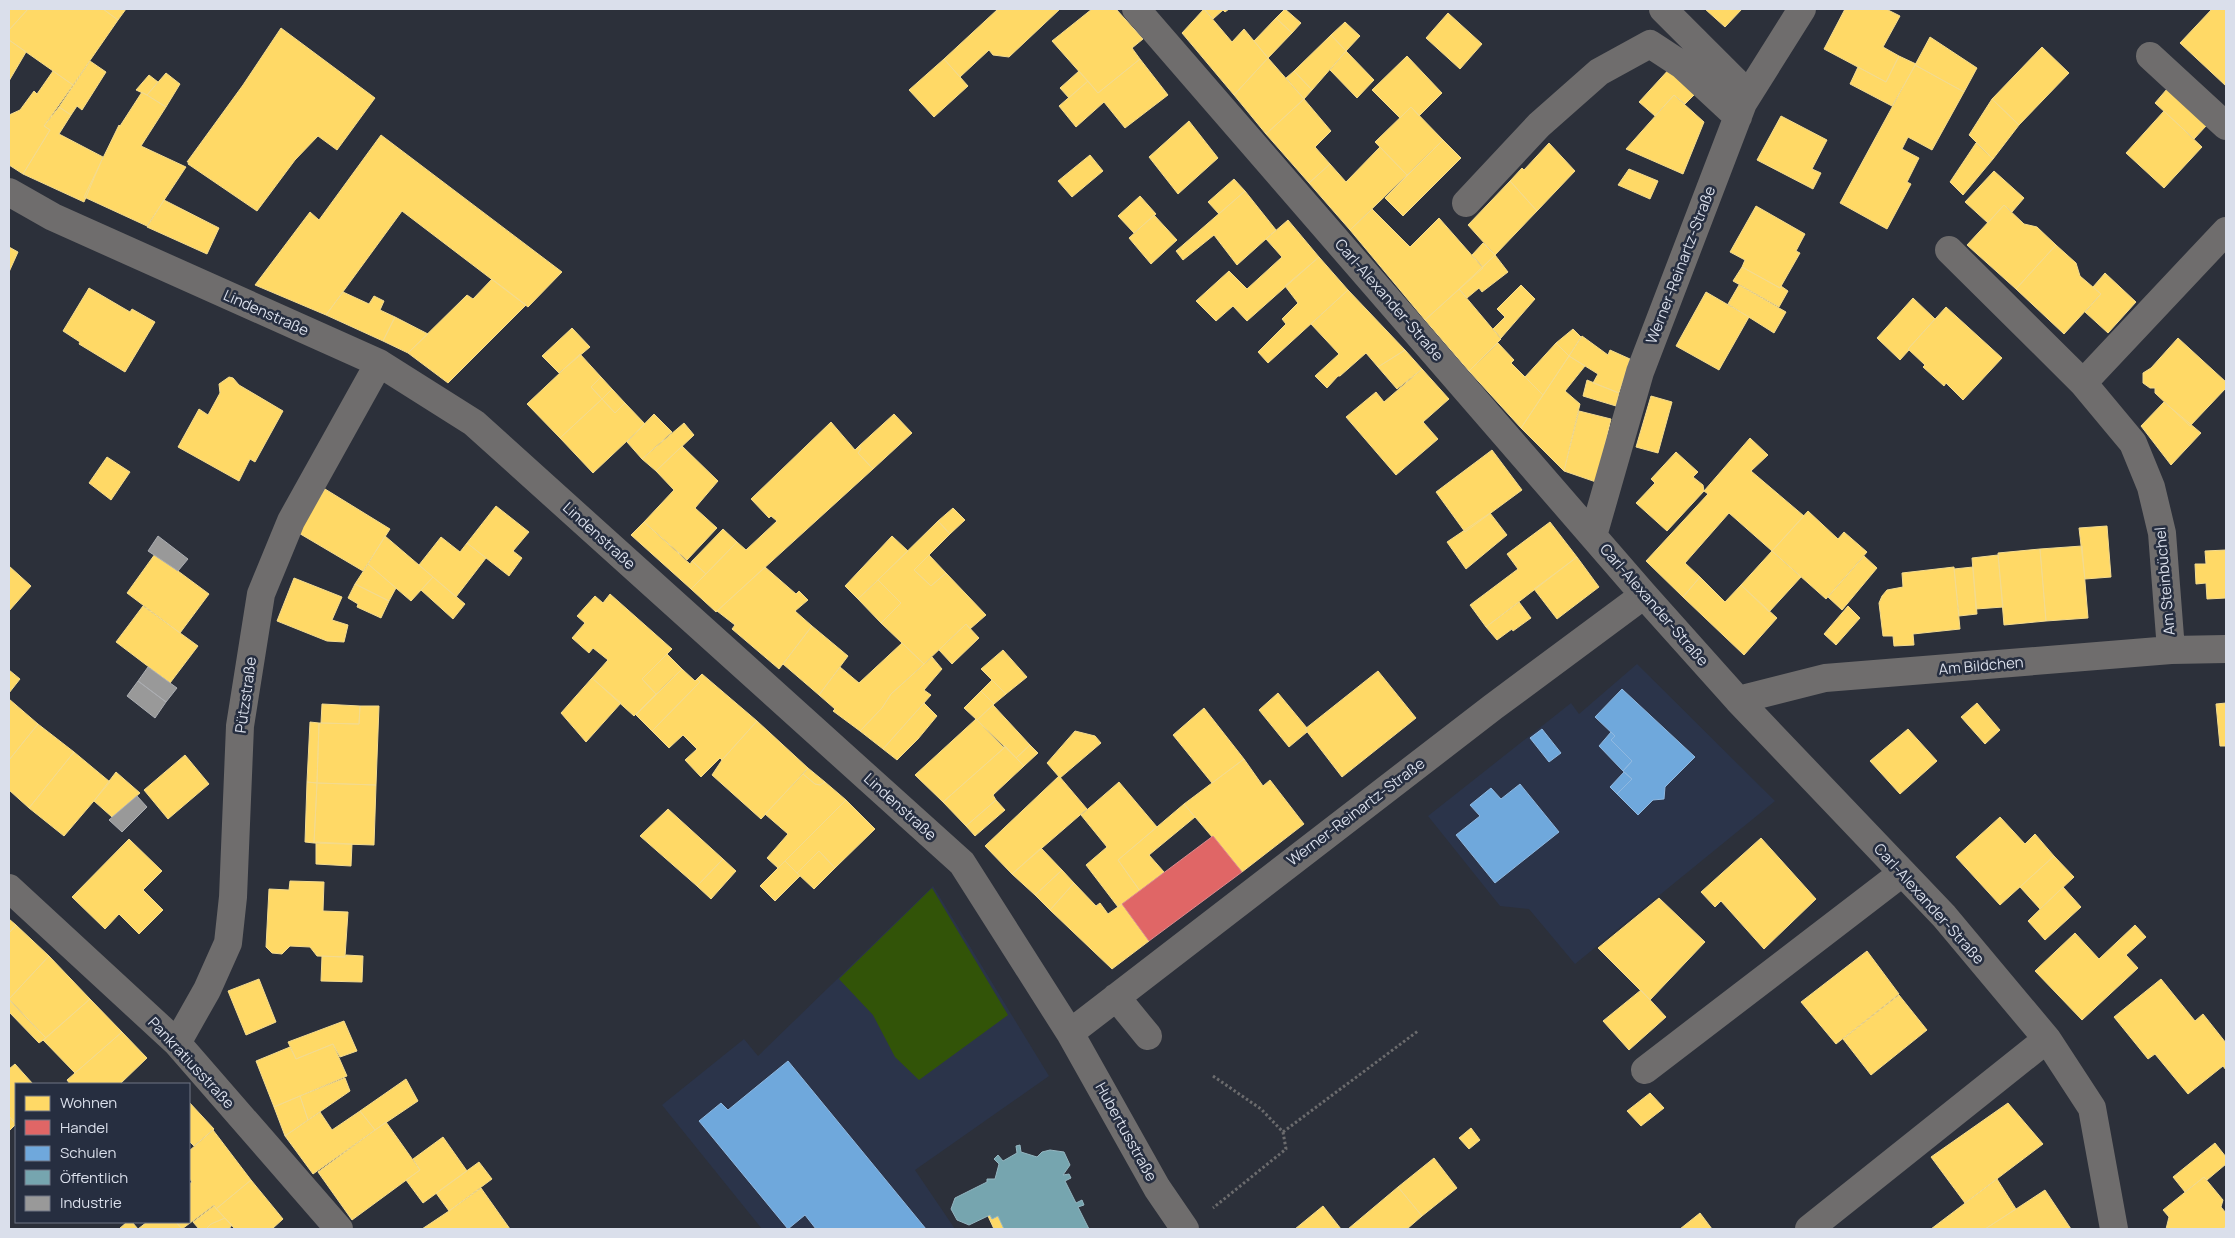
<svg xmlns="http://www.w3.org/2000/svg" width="2235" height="1238" font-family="Manrope,sans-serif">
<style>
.built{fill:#2b344a}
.green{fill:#325408}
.homes{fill:#ffd966;stroke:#f4db8e}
.shops{fill:#e06666;stroke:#de8a8e}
.schools{fill:#6fa8dc;stroke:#8fb8e0}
.public{fill:#76a5af;stroke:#94b6c1}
.industry{fill:#999;stroke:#acaeb2}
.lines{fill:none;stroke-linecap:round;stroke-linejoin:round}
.path{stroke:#6c6c6e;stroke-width:3;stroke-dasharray:2.5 2.5;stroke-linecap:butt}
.minor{stroke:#6f6d6d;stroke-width:28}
.labels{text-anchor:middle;stroke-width:5;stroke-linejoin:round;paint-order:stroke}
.street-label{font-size:15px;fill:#dadfeb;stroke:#262e40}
</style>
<rect width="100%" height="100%" fill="#2c303a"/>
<path class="built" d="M1637 664 1775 801 1575 964 1529 909 1500 906 1428 816 1571 703 1579 714Z
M933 886 1049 1076 915 1170 955 1229H762L662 1105 744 1039 758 1056Z"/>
<path class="green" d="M932 888 1008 1015 919 1080 895 1057 873 1015 839 979Z"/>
<path class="homes" d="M9 9H28L9 30Z
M28 9H103L118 20 73 85 9 40V30Z
M103 9H126L118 20Z
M998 9H1060L1009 57 993 55 989 50 960 77 944 59Z
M1092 9H1116L1143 39 1132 48 1140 59 1098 93 1052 41Z
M1204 9H1229L1225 12 1223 10 1213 19Z
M1204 9 1232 42 1244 29 1268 58 1234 95 1182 33Z
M1285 9 1301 23 1292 33 1276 18Z
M1705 9H1742L1725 27Z
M1845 9H1886L1900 16 1883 47 1899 56 1886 82 1824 49Z
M2212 9H2226V86L2180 43Z
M1448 13 1482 44 1460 69 1426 38Z
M1276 18 1292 33 1268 58 1254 41Z
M1345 22 1360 36 1346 51 1331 35Z
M281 28 375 98 337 150 318 136 295 160 257 211 188 164 189 162H187L243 85Z
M1331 35 1346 51 1312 90 1294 71Z
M1930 37 1977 68 1964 92 1915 65Z
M9 40 26 52 9 81Z
M2042 47 2069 73 2019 125 1992 99Z
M1346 51 1374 80 1357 98 1330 70Z
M1407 56 1442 93 1419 116 1411 107 1400 118 1372 90Z
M1899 56 1916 64 1892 106 1850 84 1858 67 1886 82Z
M1268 58 1304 99 1266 134 1234 95Z
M944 59 968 86 934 117 909 90Z
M1140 59 1168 95 1125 128 1104 102 1076 127 1059 106 1088 81 1098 93Z
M90 61 106 72 82 110 77 106 71 115 59 107Z
M1915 65 1964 92 1932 150 1908 137 1902 149 1919 158 1907 182 1911 184 1887 229 1840 203Z
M1672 66 1697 92 1685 104 1674 95 1655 116 1639 102Z
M53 71 73 85 44 126 50 130 23 174 9 165V115L20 110 34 91 37 94Z
M1079 71 1088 81 1069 98 1060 88Z
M1294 71 1312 90 1304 99 1286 78Z
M166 73 180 84 166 107 147 95Z
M149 75 158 82 147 95 136 90Z
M2167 89 2206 126 2194 139 2155 103Z
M142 92 166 107 141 146 186 167 147 226 84 197 119 125 120 126Z
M1674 95 1704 122 1683 174 1626 149Z
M1304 99 1331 131 1315 147 1330 164 1309 183 1266 134Z
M1992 99 2019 125 1993 159 1969 135Z
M59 107 71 115 59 134 103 157 84 202 23 174 50 130 44 126Z
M1411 107 1443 140 1407 175 1375 142Z
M2164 111 2202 147 2164 188 2126 153Z
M1781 116 1827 140 1812 169 1821 173 1813 189 1757 160Z
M1189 121 1218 158 1178 194 1149 157Z
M381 135 562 272 528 307 402 211 326 315 255 285 310 212 319 220Z
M1443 140 1461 158 1403 216 1385 198Z
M1549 143 1575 171 1537 211 1510 181 1522 168 1524 170Z
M1976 143 1993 159 1963 195 1950 182Z
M1380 147 1407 175 1350 230 1309 183 1330 164 1346 182Z
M1090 155 1103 171 1072 197 1058 181Z
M1629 169 1658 181 1650 199 1618 185Z
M1994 171 2024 198 2012 212 2004 205 1988 223 1965 202Z
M1234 179 1245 191 1219 214 1208 202Z
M1510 181 1537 211 1495 255 1468 225Z
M1245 191 1276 230 1237 265 1214 235 1183 260 1176 251Z
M1140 196 1156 214 1134 233 1118 216Z
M164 200 219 228 207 254 147 227Z
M2004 205 2024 224 2037 227 2056 245 2016 289 1967 245Z
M1756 206 1805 234 1796 251 1800 253 1780 288 1742 267 1745 260 1730 252Z
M1372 209 1410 247 1439 218 1483 268 1425 320 1350 230Z
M1154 215 1177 240 1151 264 1129 238Z
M1288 220 1319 257 1247 321 1233 306 1216 321 1196 301 1229 271 1247 289 1282 257 1266 239Z
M1483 243 1495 255 1483 267 1472 255Z
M2056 245 2076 263 2080 276 2101 294 2064 334 2016 289Z
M9 247 18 252 9 272Z
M1495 255 1508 272 1482 292 1479 288 1467 298 1459 289Z
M1319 257 1348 290 1268 363 1258 352 1286 324 1282 319 1298 303 1285 286Z
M1742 267 1780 288 1781 286 1788 291 1779 307 1733 281Z
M2105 273 2136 302 2108 333 2085 312 2101 294 2093 287Z
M492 279 526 305 448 383 408 353 467 295 473 299Z
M1521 285 1535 299 1501 338 1493 329 1505 317 1497 309Z
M1739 285 1786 312 1774 333 1728 304Z
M89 288 130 312 132 309 155 322 125 372 79 344 80 342 63 331Z
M1459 289 1501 339 1469 371 1425 320Z
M1348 290 1405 350 1378 367 1366 353 1340 376H1338L1327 388 1315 376 1339 354 1311 324Z
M343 292 369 304 374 296 384 301 380 310 395 317 383 341 326 315Z
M1706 292 1749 317 1719 370 1676 346Z
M1913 298 1935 319 1908 349 1909 350 1900 360 1877 338Z
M1946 307 2002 358 1963 400 1946 383 1944 386 1923 367 1925 365 1908 349Z
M395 317 428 334 408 353 383 341Z
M572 328 590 347 559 373 542 356Z
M1573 329 1581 337 1569 356 1556 343Z
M1582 336 1608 355 1610 350 1630 359 1619 393 1593 383 1598 374 1569 356Z
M2178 338 2226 382V388L2190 426 2155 393V388H2150L2143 383V373L2151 368Z
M1498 343 1514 360 1511 363 1543 395 1521 428 1469 371Z
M1556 343 1569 356 1543 395 1525 377Z
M1405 350 1422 369 1397 389 1378 367Z
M580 354 601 377 591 387 602 399 560 438 527 404Z
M1569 356 1585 366 1565 391 1580 404 1564 471 1521 428Z
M1422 369 1449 399 1423 422 1438 439 1396 475 1346 417 1376 392 1384 402Z
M229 377 233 378 239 385 283 411 255 462 250 459 239 481 178 447 199 409 208 415 220 393 219 384Z
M601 377 612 389 602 399 591 387Z
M1587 380 1619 393 1616 406 1583 396Z
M612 389 625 403 615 413 602 399Z
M1651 396 1672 402 1658 453 1636 447Z
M602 399 615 413 625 403 645 424 593 473 560 438Z
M2164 402 2201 433 2171 465 2141 426Z
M1579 411 1611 419 1596 482 1564 471Z
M654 414 672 432 642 459 627 442Z
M894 414 912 433 873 469 858 453 861 449 859 446Z
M831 422 855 450 859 446 861 449 858 453 873 469 716 612 691 589 737 542 746 550 777 521 771 516 769 518 751 499Z
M684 423 694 435 656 471 642 459Z
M1750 438 1768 455 1751 471 1804 516 1772 551 1729 513 1685 563 1700 577 1683 597 1646 561 1708 494 1704 491Z
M682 446 718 481 695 508 717 528 687 560 644 522 674 490 656 471Z
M1492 450 1522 490 1465 532 1436 492Z
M1676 452 1698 472 1693 477 1703 485 1704 491 1667 531 1636 503 1655 483 1651 479Z
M107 457 130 472 111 500 89 483Z
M325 489 390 529 363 571 297 532Z
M496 506 529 532 513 551 522 558 509 576 467 543Z
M953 508 965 520 950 534 938 521Z
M1808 511 1838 539 1844 532 1867 552 1826 599 1772 551Z
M1490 513 1507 535 1466 569 1447 542Z
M938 521 950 534 914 570 931 586 946 573 986 615 970 629 966 624 924 664 881 623 901 603 878 580Z
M644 522 690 564 692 561 706 574 691 589 631 535Z
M1550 522 1577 557 1486 627 1470 605 1518 569 1507 554Z
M2107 526 2111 577 2085 579 2079 528Z
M723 529 737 542 706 574 692 561Z
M385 536 433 577 411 601 368 564Z
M892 536 908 551 858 599 845 586Z
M441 537 460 552 467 543 486 558 456 597 419 565Z
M2082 546 2088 618 2046 621 2040 549Z
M2040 549 2046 621 2004 625 1998 553Z
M2226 550V598L2207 599 2206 583 2196 584 2195 564H2206L2205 551Z
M1772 551 1801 577 1769 612 1741 585Z
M155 554 209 594 180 633 127 593Z
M929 555 946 573 931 586 914 570Z
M1998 555 2003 607 1976 609 1972 558Z
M1864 556 1877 568 1842 610 1828 597Z
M1577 557 1599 587 1557 619 1534 589Z
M368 564 396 588 389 601 355 584Z
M9 566 31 586 9 611Z
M765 567 796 594 799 591 808 600 795 611 812 626 779 669 732 629 735 625 717 611Z
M1954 567 1960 629 1913 634 1914 645 1894 646 1893 636H1883L1879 603 1882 596 1887 590 1903 587 1902 573Z
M1973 567 1977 614 1959 616 1954 569Z
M433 577 465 604 453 619 421 590Z
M1700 577 1725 602 1741 585 1777 618 1744 655 1683 597Z
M294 578 342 597 332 620 348 625 344 642 327 641 277 621Z
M878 580 901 603 881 623 858 599Z
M355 584 389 601 381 618 357 607 358 604 348 598Z
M610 594 672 649 642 679 656 694 634 716 592 678 608 660 593 648 589 653 572 638 585 623 577 616 595 596 603 603Z
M1519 602 1531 618 1513 631 1512 629 1497 640 1486 627Z
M143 606 198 646 170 683 116 642Z
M1848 606 1860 618 1836 645 1824 634Z
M966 624 979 638 952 664 939 650Z
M812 626 848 656 819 695 783 664Z
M902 643 924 664 891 694 882 708 860 731 833 711 835 709 819 695 840 667 859 683Z
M1003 650 1027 677 1006 694 981 669Z
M667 654 682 669 656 694 642 679Z
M932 657 942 669 924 690 931 695 883 749 860 731 882 708 891 694Z
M682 669 695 681 697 679 700 682 652 731 636 715Z
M9 670 20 679 9 693Z
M1378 671 1416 718 1342 777 1305 729Z
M702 674 757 721 722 760 720 758 701 777 685 760 697 749 683 735 669 748 652 731 700 682 697 679Z
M592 678 621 703 586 742 561 713Z
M992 680 1006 694 994 704 981 691Z
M981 691 994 704 977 720 964 708Z
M1278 693 1307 728 1305 729 1307 732 1289 747 1259 710Z
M9 699 38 724 9 760Z
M924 703 937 716 918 739 897 760 883 749Z
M1977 703 2000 730 1985 744 1961 717Z
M2226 703V746H2220L2216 704Z
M322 704 360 706 359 724 321 723Z
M993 705 1030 745 1016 758 977 720Z
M360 706H379L376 785 317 783 319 723 359 724Z
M1204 708 1244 759 1212 783 1173 735Z
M976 719 1004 748 943 802 915 775Z
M757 721 808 768 761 819 712 775 722 760Z
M310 722 319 723 317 783 307 782Z
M38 724 74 752 29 808 9 790V760Z
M1908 729 1937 761 1900 794 1870 761Z
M1075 731 1095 736 1101 743 1060 778 1047 763Z
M1004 745 1024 766 993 795 996 800 966 826 943 802 1004 748Z
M1030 745 1038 753 1024 766 1016 758Z
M74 752 110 782 64 836 29 808Z
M185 755 209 784 168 819 144 790Z
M1244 759 1263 786 1270 780 1304 824 1242 872 1184 804Z
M808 768 825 782 820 785 815 784 803 774Z
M116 772 140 793 112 817 94 801Z
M803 774 815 784 820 785 825 782 846 800 778 868 767 858 788 834 765 814Z
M1059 776 1087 809 1012 874 985 846Z
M307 782 317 783 314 843 305 842Z
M1119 782 1157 827 1118 860 1140 891 1118 907 1086 865 1107 847 1081 815Z
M317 783 376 785 374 845 314 843Z
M846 800 875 829 835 868 819 851 797 873 785 861Z
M996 800 1005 810 975 836 966 826Z
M1184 804 1195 817 1149 855 1164 872 1140 891 1118 860Z
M668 809 723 859 697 886 640 836Z
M2000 817 2025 844 2035 834 2054 856 2000 905 1956 857Z
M1761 838 1816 899 1764 949 1721 901 1715 907 1701 892Z
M129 839 162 871 143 890 163 910 139 934 119 914 105 929 72 897Z
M316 842 352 844 351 866 316 864Z
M1041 848 1062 870 1035 895 1012 874Z
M819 851 835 868 814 889 797 873Z
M2054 856 2074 877 2040 909 2020 887Z
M723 859 736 871 711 899 697 886Z
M785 861 800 876 775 901 760 886Z
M1062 870 1074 883 1050 910 1035 895Z
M290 881 324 882 323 911 348 912 345 957 317 956 310 947 290 946 282 954 272 953 266 947 269 889 289 890Z
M1074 883 1096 906 1100 903 1108 914 1122 904 1149 941 1112 969 1050 910Z
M2063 887 2081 907 2045 940 2028 921Z
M1659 898 1705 942 1650 1000 1598 948Z
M9 919 16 925 9 933Z
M16 925 49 956 9 999V933Z
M2135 925 2146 937 2126 955 2138 968 2082 1020 2035 971 2075 933 2099 959Z
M1867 951 1899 994 1836 1044 1801 1002Z
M346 955 363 956 362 982 321 981 322 956 345 957Z
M49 956 90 999 46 1038 9 999Z
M259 979 276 1022 246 1035 228 991Z
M2161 979 2195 1021 2203 1014 2226 1043V1070L2223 1066 2188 1094 2155 1054 2148 1059 2114 1017Z
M1641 990 1666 1017 1629 1050 1603 1021Z
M1899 995 1927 1030 1871 1075 1843 1039Z
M90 999 122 1032 75 1073 43 1040Z
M9 1000 46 1038 39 1043 9 1012Z
M344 1021 357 1051 340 1057 333 1044 296 1059 288 1042Z
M122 1032 147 1058 120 1084H70L67 1080Z
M333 1044 347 1076 274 1107 256 1061 290 1047 296 1059Z
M15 1064 33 1084H16V1124L9 1116V1069Z
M345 1078 350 1091 308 1120 300 1096Z
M406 1079 418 1101 375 1130 360 1111Z
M1650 1093 1664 1108 1641 1126 1627 1111Z
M300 1096 308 1120 285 1136 274 1107Z
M189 1102 214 1129 194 1146 189 1141Z
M2008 1103 2043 1144 1965 1203 1931 1157Z
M360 1111 375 1130 313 1174 285 1136 320 1112 332 1130Z
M9 1116 16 1124 9 1131Z
M386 1122 420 1170 352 1220 318 1172Z
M1471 1128 1480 1140 1469 1149 1459 1138Z
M213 1130 251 1180 216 1209 214 1205 182 1229 176 1222H189V1184L192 1182 189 1178V1151Z
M443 1137 467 1171 423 1203 406 1180 420 1170 413 1159Z
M2215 1143 2226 1157V1164L2207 1180 2204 1177 2185 1192 2173 1177Z
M1434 1158 1457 1188 1422 1216 1398 1187Z
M479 1162 492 1179 449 1211 436 1193Z
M2204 1177 2223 1200 2221 1207 2226 1213V1226L2223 1229H2166L2169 1217 2163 1210Z
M1997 1179 2016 1209 1985 1229H1931Z
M251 1180 283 1219 272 1229H235L216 1209Z
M1398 1187 1422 1216 1407 1229H1348Z
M481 1188 510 1229H422L449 1211Z
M2045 1190 2071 1229H1985L2016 1209Z
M214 1206 225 1218 211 1224 206 1229H199L193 1222Z
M1323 1206 1341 1229H1295Z
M1700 1213 1712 1229H1680Z
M990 1215 992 1219 998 1216 1004 1229H994L988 1216Z
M225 1218 232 1225 229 1229H206L211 1224Z
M127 1222H132L138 1229H119Z
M147 1222H176L182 1229H138Z"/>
<path class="shops" d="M1213 836 1242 872 1149 941 1122 904Z"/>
<path class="schools" d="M1622 689 1695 757 1665 787 1664 799 1653 800 1638 815 1617 794 1632 779 1623 771 1632 761 1611 740 1615 736 1595 717Z
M1542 729 1561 753 1549 762 1530 738Z
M1611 732 1615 736 1611 740 1632 761 1623 771 1599 746Z
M1624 772 1632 779 1617 794 1610 787Z
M1520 784 1559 832 1495 883 1456 835 1480 816 1470 805 1491 788 1501 799Z
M788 1061 926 1229H816L805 1215 788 1229 699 1121 721 1103 728 1110Z"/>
<path class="public" d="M1020 1145 1021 1152 1037 1157 1042 1152 1050 1150 1064 1152 1070 1165 1063 1175 1069 1174 1071 1178 1065 1181 1076 1203 1082 1200 1084 1205 1078 1207 1089 1229H1004L998 1216 992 1219 990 1215 969 1225 957 1220 951 1209 955 1198 987 1182V1179H995L999 1164 994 1159 998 1155 1003 1161 1017 1153 1016 1146Z"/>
<path class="industry" d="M158 536 188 559 178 571 148 551Z
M148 667 177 688 166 702 138 681Z
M138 681 166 702 155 718 127 696Z
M137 796 147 807 122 832 109 820Z"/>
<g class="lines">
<path class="path" d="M1213 1076 1261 1109 1283 1132 1286 1149 1213 1208
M1283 1132 1418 1031"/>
<path class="minor" d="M1136 9 1644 595 1738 700 1944 916 2047 1039 2092 1108 2114 1229
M1663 9 1748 94
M2150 56 2226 126
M9 192 53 217 379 363 474 423 962 863 1070 1033 1157 1188 1185 1229
M1466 203 1539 125 1599 72 1650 44 1682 65 1738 117
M1949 250 2083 383 2133 443 2151 487 2162 533 2171 650
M2083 383 2226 231
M1593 536 1640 372 1743 103 1802 9
M1738 700 1825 678 2171 650 2226 649
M9 888 177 1043 339 1229
M1116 997 1148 1036
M1070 1033 1493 707 1644 595
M177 1043 207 990 228 943 233 897 240 726 261 594 291 521 379 363
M1645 1070 1902 873
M1809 1229 2047 1039"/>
</g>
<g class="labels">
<g class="street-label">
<text transform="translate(1681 265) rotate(-69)" y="5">Werner-Reinartz-Straße</text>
<text transform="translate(1389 300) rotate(49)" y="5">Carl-Alexander-Straße</text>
<text transform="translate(266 313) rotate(24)" y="5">Lindenstraße</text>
<text transform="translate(599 536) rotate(42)" y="5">Lindenstraße</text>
<text transform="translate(2165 581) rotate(-95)" y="5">Am Steinbüchel</text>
<text transform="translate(1654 605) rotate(49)" y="5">Carl-Alexander-Straße</text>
<text transform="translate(1981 666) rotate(-5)" y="5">Am Bildchen</text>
<text transform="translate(246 695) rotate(-82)" y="5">Pützstraße</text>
<text transform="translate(900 807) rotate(42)" y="5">Lindenstraße</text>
<text transform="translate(1356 812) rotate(-37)" y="5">Werner-Reinartz-Straße</text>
<text transform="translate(1929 904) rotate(48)" y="5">Carl-Alexander-Straße</text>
<text transform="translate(191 1063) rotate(47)" y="5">Pankratiusstraße</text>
<text transform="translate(1126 1132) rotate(61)" y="5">Hubertusstraße</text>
</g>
</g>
<rect width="2235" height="1238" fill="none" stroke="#dadfeb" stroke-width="20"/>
<rect x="15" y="1083" width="175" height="140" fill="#262e40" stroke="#6e7584"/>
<rect x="25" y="1096" width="25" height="15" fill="#ffd966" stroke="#6e7584"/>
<text x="60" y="1108" font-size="15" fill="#dadfeb">Wohnen</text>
<rect x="25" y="1120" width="25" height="15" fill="#e06666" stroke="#6e7584"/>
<text x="60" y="1133" font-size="15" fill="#dadfeb">Handel</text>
<rect x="25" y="1146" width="25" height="15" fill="#6fa8dc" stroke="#6e7584"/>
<text x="60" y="1158" font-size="15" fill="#dadfeb">Schulen</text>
<rect x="25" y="1170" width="25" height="15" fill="#76a5af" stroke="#6e7584"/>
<text x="60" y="1183" font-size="15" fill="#dadfeb">Öffentlich</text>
<rect x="25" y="1196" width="25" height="15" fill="#999999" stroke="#6e7584"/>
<text x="60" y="1208" font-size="15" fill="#dadfeb">Industrie</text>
</svg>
